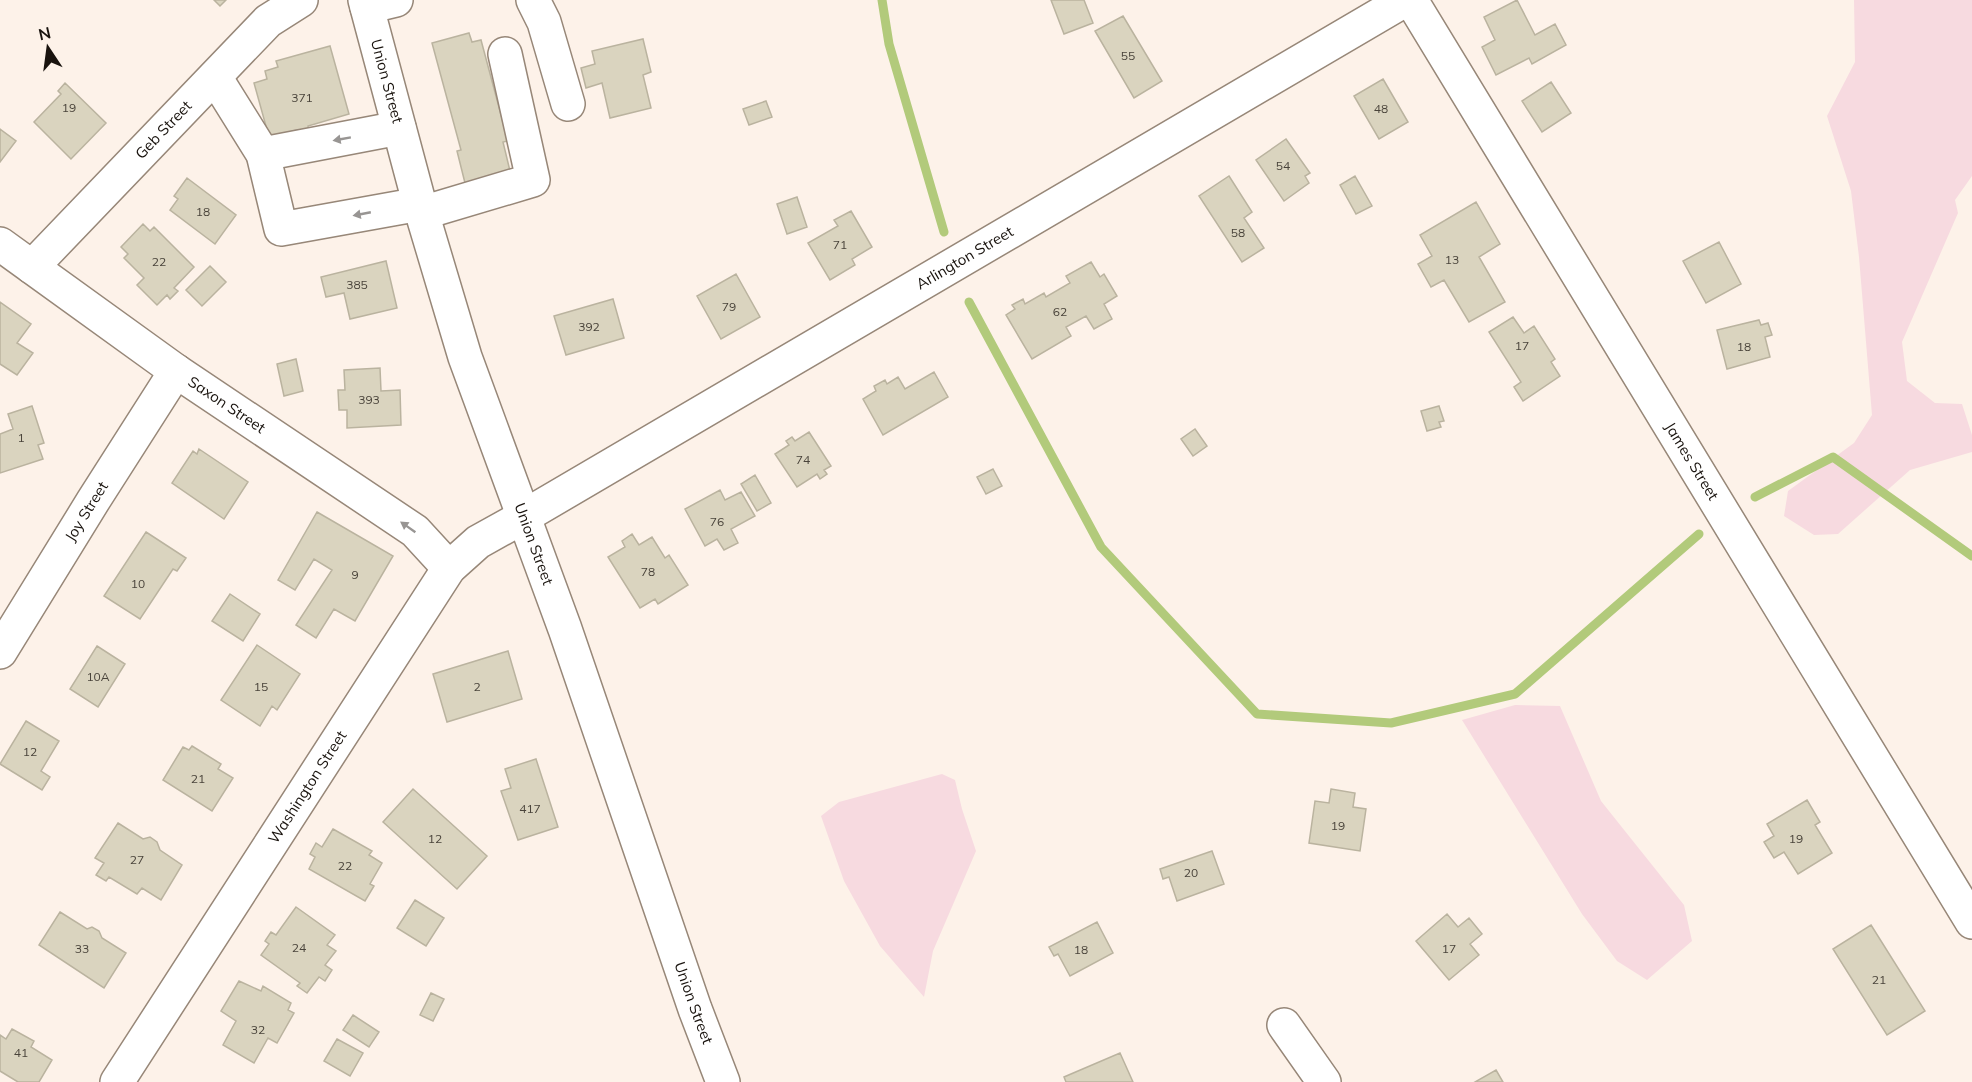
<svg xmlns="http://www.w3.org/2000/svg" width="1972" height="1082" font-family="Mulish,sans-serif">
<style>
.green{fill:#f7dae0}
.lines{fill:none;stroke-linecap:round;stroke-linejoin:round}
.stream{stroke:#b2ca7b;stroke-width:9}
.building{fill:#dad4bf;stroke:#bab39f;stroke-width:1.5}
.minor-casing{stroke:#978778;stroke-width:36}
.major-casing{stroke:#978778;stroke-width:36}
.minor{stroke:#fff;stroke-width:33}
.major{stroke:#fff;stroke-width:33}
.oneway{fill:#989593}
.labels{text-anchor:middle;stroke-width:4.5;stroke-linejoin:round;paint-order:stroke}
.number-label{font-size:12px;fill:#49433a}
.street-label{font-size:15px;fill:#19130e;stroke:#fdf2e9}
</style>
<rect width="100%" height="100%" fill="#fdf2e9"/>
<path class="green" d="M1854 0H1972V176L1955 200 1958 213 1902 342 1907 381 1935 403 1962 404 1972 435V452L1910 470 1838 534 1814 535 1784 516 1788 491 1854 443 1872 415 1859 257 1851 191 1827 116 1855 62Z
M1515 705 1560 706 1601 801 1684 905 1692 941 1647 980 1617 961 1582 914 1462 720Z
M942 774 955 780 962 809 976 851 933 951 924 997 880 946 844 881 821 816 839 802Z"/>
<g class="lines">
<path class="stream" d="M882 0 889 44 944 232
M969 302 1101 547 1257 714 1391 723 1515 694 1699 534
M1755 497 1833 457 1972 556"/>
</g>
<path class="building" d="M214 0H226L220 6Z
M1051 0H1084L1093 23 1064 34Z
M1517 0 1535 35 1555 24 1566 45 1532 64 1529 58 1496 75 1482 47 1495 40 1484 17Z
M1123 16 1162 81 1134 98 1095 31Z
M469 33 472 42 481 40 508 141 503 142 510 171 465 183 457 151 461 150 432 43Z
M643 39 651 72 643 75 651 108 610 118 602 83 586 88 581 68 595 64 592 51Z
M330 46 349 114 308 126 310 137 299 140 297 130 269 137 254 83 267 79 265 71 278 67 276 61Z
M1383 79 1408 122 1379 139 1354 96Z
M1551 82 1571 113 1542 132 1522 101Z
M65 83 106 123 71 159 34 122 61 94 58 91Z
M766 101 772 117 749 125 743 109Z
M0 129 16 141 0 162Z
M1286 139 1310 173 1305 176 1309 183 1284 201 1256 160Z
M1229 176 1252 212 1244 218 1264 248 1242 262 1199 196Z
M1355 176 1372 206 1356 214 1340 185Z
M187 178 236 215 215 244 170 210 178 199 174 196Z
M797 197 807 227 787 234 777 204Z
M1476 202 1500 244 1479 257 1505 302 1469 322 1444 280 1431 287 1418 264 1432 256 1420 235Z
M851 211 872 247 852 259 855 265 830 280 808 243 838 226 834 220Z
M143 224 150 231 154 227 194 267 174 288 178 291 170 299 167 295 157 305 137 285 144 278 124 258 128 254 121 247Z
M1719 242 1741 284 1706 303 1683 261Z
M386 261 397 308 350 319 344 293 326 297 321 277Z
M1091 262 1100 277 1104 274 1117 296 1104 304 1112 319 1094 329 1086 316 1066 327 1071 336 1032 359 1006 315 1015 309 1012 305 1023 299 1025 304 1044 293 1046 297 1070 283 1066 276Z
M210 266 226 282 202 306 186 290Z
M736 274 760 317 721 339 697 296Z
M613 299 624 338 566 355 554 316Z
M0 302 31 324 17 343 33 353 17 375 0 364Z
M1513 317 1524 333 1534 326 1555 359 1551 362 1560 376 1523 401 1514 387 1521 382 1489 332Z
M1759 320 1761 325 1768 323 1772 335 1765 337 1770 357 1727 369 1717 330Z
M296 359 303 391 284 396 277 364Z
M380 368 381 391 400 390 401 425 347 428V410H339L338 390H345L344 370Z
M934 372 948 397 883 435 863 399 876 391 874 386 885 380 887 384 898 377 905 389Z
M32 406 44 443 38 445 43 459 0 473V434L13 429 8 414Z
M1439 406 1444 421 1439 422 1441 427 1427 431 1421 411Z
M1195 429 1207 446 1193 456 1181 439Z
M809 432 831 466 824 470 827 474 820 479 817 474 797 487 775 454 789 445 786 441 792 437 795 441Z
M199 449 248 482 224 519 172 483 193 451 197 454Z
M993 469 1002 486 986 494 977 477Z
M755 475 771 503 757 511 741 484Z
M720 490 725 500 741 492 755 516 731 529 738 543 724 550 717 539 705 546 685 509Z
M317 512 393 556 355 621 334 609 316 638 296 625 332 570 314 559 295 590 278 580Z
M146 532 186 558 177 571 173 569 140 619 104 596Z
M632 534 639 545 652 537 665 558 669 555 688 585 658 604 655 599 640 608 608 557 625 547 622 541Z
M230 594 260 614 243 641 212 621Z
M257 645 300 674 277 710 272 706 260 726 221 700Z
M97 646 125 664 98 707 70 689Z
M508 651 522 699 447 722 433 674Z
M26 721 59 741 41 771 50 777 42 790 0 764Z
M192 746 221 764 218 769 233 778 212 811 163 780 183 747 189 750Z
M536 759 558 827 518 840 501 791 511 788 505 769Z
M413 789 487 856 457 889 383 822Z
M1331 789 1355 793 1353 807 1366 809 1360 851 1309 843 1315 801 1329 803Z
M1807 800 1820 822 1815 825 1832 853 1798 874 1784 852 1774 858 1764 842 1774 836 1767 824Z
M118 823 143 839 150 837 157 842 160 850 182 865 161 900 142 888 137 894 109 877 106 881 96 875 104 863 95 858Z
M333 829 372 851 369 855 382 863 370 884 374 886 365 901 309 869 315 857 310 854 316 843 322 847Z
M1212 851 1224 884 1177 901 1169 877 1163 879 1160 869Z
M415 900 444 918 426 946 397 928Z
M296 907 335 935 327 945 336 951 325 965 332 970 325 981 319 977 307 993 297 986 300 983 261 955 269 944 265 941 271 932 276 935Z
M60 912 87 929 92 927 99 931 102 938 126 953 104 988 39 945Z
M1447 914 1458 927 1469 918 1482 934 1470 944 1479 955 1449 980 1416 941Z
M1097 922 1113 953 1070 976 1058 954 1054 956 1049 947Z
M1871 925 1925 1011 1887 1035 1833 949Z
M239 981 261 991 263 986 291 1003 288 1010 294 1013 277 1043 268 1038 254 1063 223 1045 236 1021 221 1011Z
M431 993 444 999 433 1021 420 1015Z
M353 1015 379 1032 369 1047 343 1030Z
M12 1029 34 1041 31 1047 52 1060 39 1082H18L0 1071V1035L6 1039Z
M337 1039 363 1053 350 1076 324 1061Z
M1120 1053 1133 1082H1066L1064 1077Z
M1496 1070 1503 1082H1475Z"/>
<g class="lines">
<defs>
<g id="minor">
<path d="M533 0 544 22 568 104"/>
<path id="s1" d="M1411 0 1972 922"/>
<path d="M367 7 396 0"/>
<path d="M215 77 263 154 281 229 420 204"/>
<path d="M263 154 399 128"/>
<path d="M422 213 533 180 505 54"/>
<path id="s2" d="M0 244 176 371 415 531 449 568"/>
<path id="s3" d="M32 267 268 21 301 0"/>
<path id="s4" d="M523 517 1405 0"/>
<path id="s5" d="M0 652 93 501 176 371"/>
<path d="M1284 1025 1324 1082"/>
</g>
<g id="major">
<path id="s6" d="M365 0 422 213 465 357 565 629 695 1009 723 1082"/>
<path id="s7" d="M117 1082 449 568 478 542 523 517"/>
</g>
</defs>
<use href="#minor" class="minor-casing"/>
<use href="#major" class="major-casing"/>
<use href="#minor" class="minor"/>
<use href="#major" class="major"/>
</g>
<defs><path id="oneway-solid" d="M-6-.8H1V-3.2L6.5 0L1 3.2V.8H-6Z" transform="scale(1.5)"/></defs>
<g class="oneway">
<use href="#oneway-solid" transform="translate(342 139) rotate(170)"/>
<use href="#oneway-solid" transform="translate(362 214) rotate(169)"/>
<use href="#oneway-solid" transform="translate(408 527) rotate(-145)"/>
</g>
<g class="labels">
<g class="number-label">
<text x="1128" y="60">55</text>
<text x="302" y="102">371</text>
<text x="69" y="112">19</text>
<text x="1381" y="113">48</text>
<text x="1283" y="170">54</text>
<text x="203" y="216">18</text>
<text x="1238" y="237">58</text>
<text x="840" y="249">71</text>
<text x="1452" y="264">13</text>
<text x="159" y="266">22</text>
<text x="357" y="289">385</text>
<text x="729" y="311">79</text>
<text x="1060" y="316">62</text>
<text x="589" y="331">392</text>
<text x="1522" y="350">17</text>
<text x="1744" y="351">18</text>
<text x="369" y="404">393</text>
<text x="21" y="442">1</text>
<text x="803" y="464">74</text>
<text x="717" y="526">76</text>
<text x="648" y="576">78</text>
<text x="355" y="579">9</text>
<text x="138" y="588">10</text>
<text x="98" y="681">10A</text>
<text x="261" y="691">15</text>
<text x="477" y="691">2</text>
<text x="30" y="756">12</text>
<text x="198" y="783">21</text>
<text x="530" y="813">417</text>
<text x="1338" y="830">19</text>
<text x="435" y="843">12</text>
<text x="1796" y="843">19</text>
<text x="137" y="864">27</text>
<text x="345" y="870">22</text>
<text x="1191" y="877">20</text>
<text x="299" y="952">24</text>
<text x="82" y="953">33</text>
<text x="1449" y="953">17</text>
<text x="1081" y="954">18</text>
<text x="1879" y="984">21</text>
<text x="258" y="1034">32</text>
<text x="21" y="1057">41</text>
</g>
<g class="street-label">
<text dy="5" stroke="none"><textPath href="#s6" startOffset="84">Union Street</textPath></text>
<text dy="5" stroke="none"><textPath href="#s3" startOffset="190">Geb Street</textPath></text>
<text dy="5" stroke="none"><textPath href="#s4" startOffset="512">Arlington Street</textPath></text>
<text dy="5" stroke="none"><textPath href="#s2" startOffset="278">Saxon Street</textPath></text>
<text dy="5" stroke="none"><textPath href="#s1" startOffset="540">James Street</textPath></text>
<text dy="5" stroke="none"><textPath href="#s5" startOffset="165">Joy Street</textPath></text>
<text dy="5" stroke="none"><textPath href="#s6" startOffset="570">Union Street</textPath></text>
<text dy="5" stroke="none"><textPath href="#s7" startOffset="351">Washington Street</textPath></text>
<text dy="5" stroke="none"><textPath href="#s6" startOffset="1056">Union Street</textPath></text>
</g>
</g>
<g transform="translate(48 48) rotate(347)" stroke="#fdf2e9" stroke-width="4.5" paint-order="stroke">
<path d="M0-4.5L10 22L0 15L-10 22Z" fill="#19130e"/>
<text y="-9" font-size="16" font-weight="bold" text-anchor="middle" fill="#19130e">N</text>
</g>
</svg>
